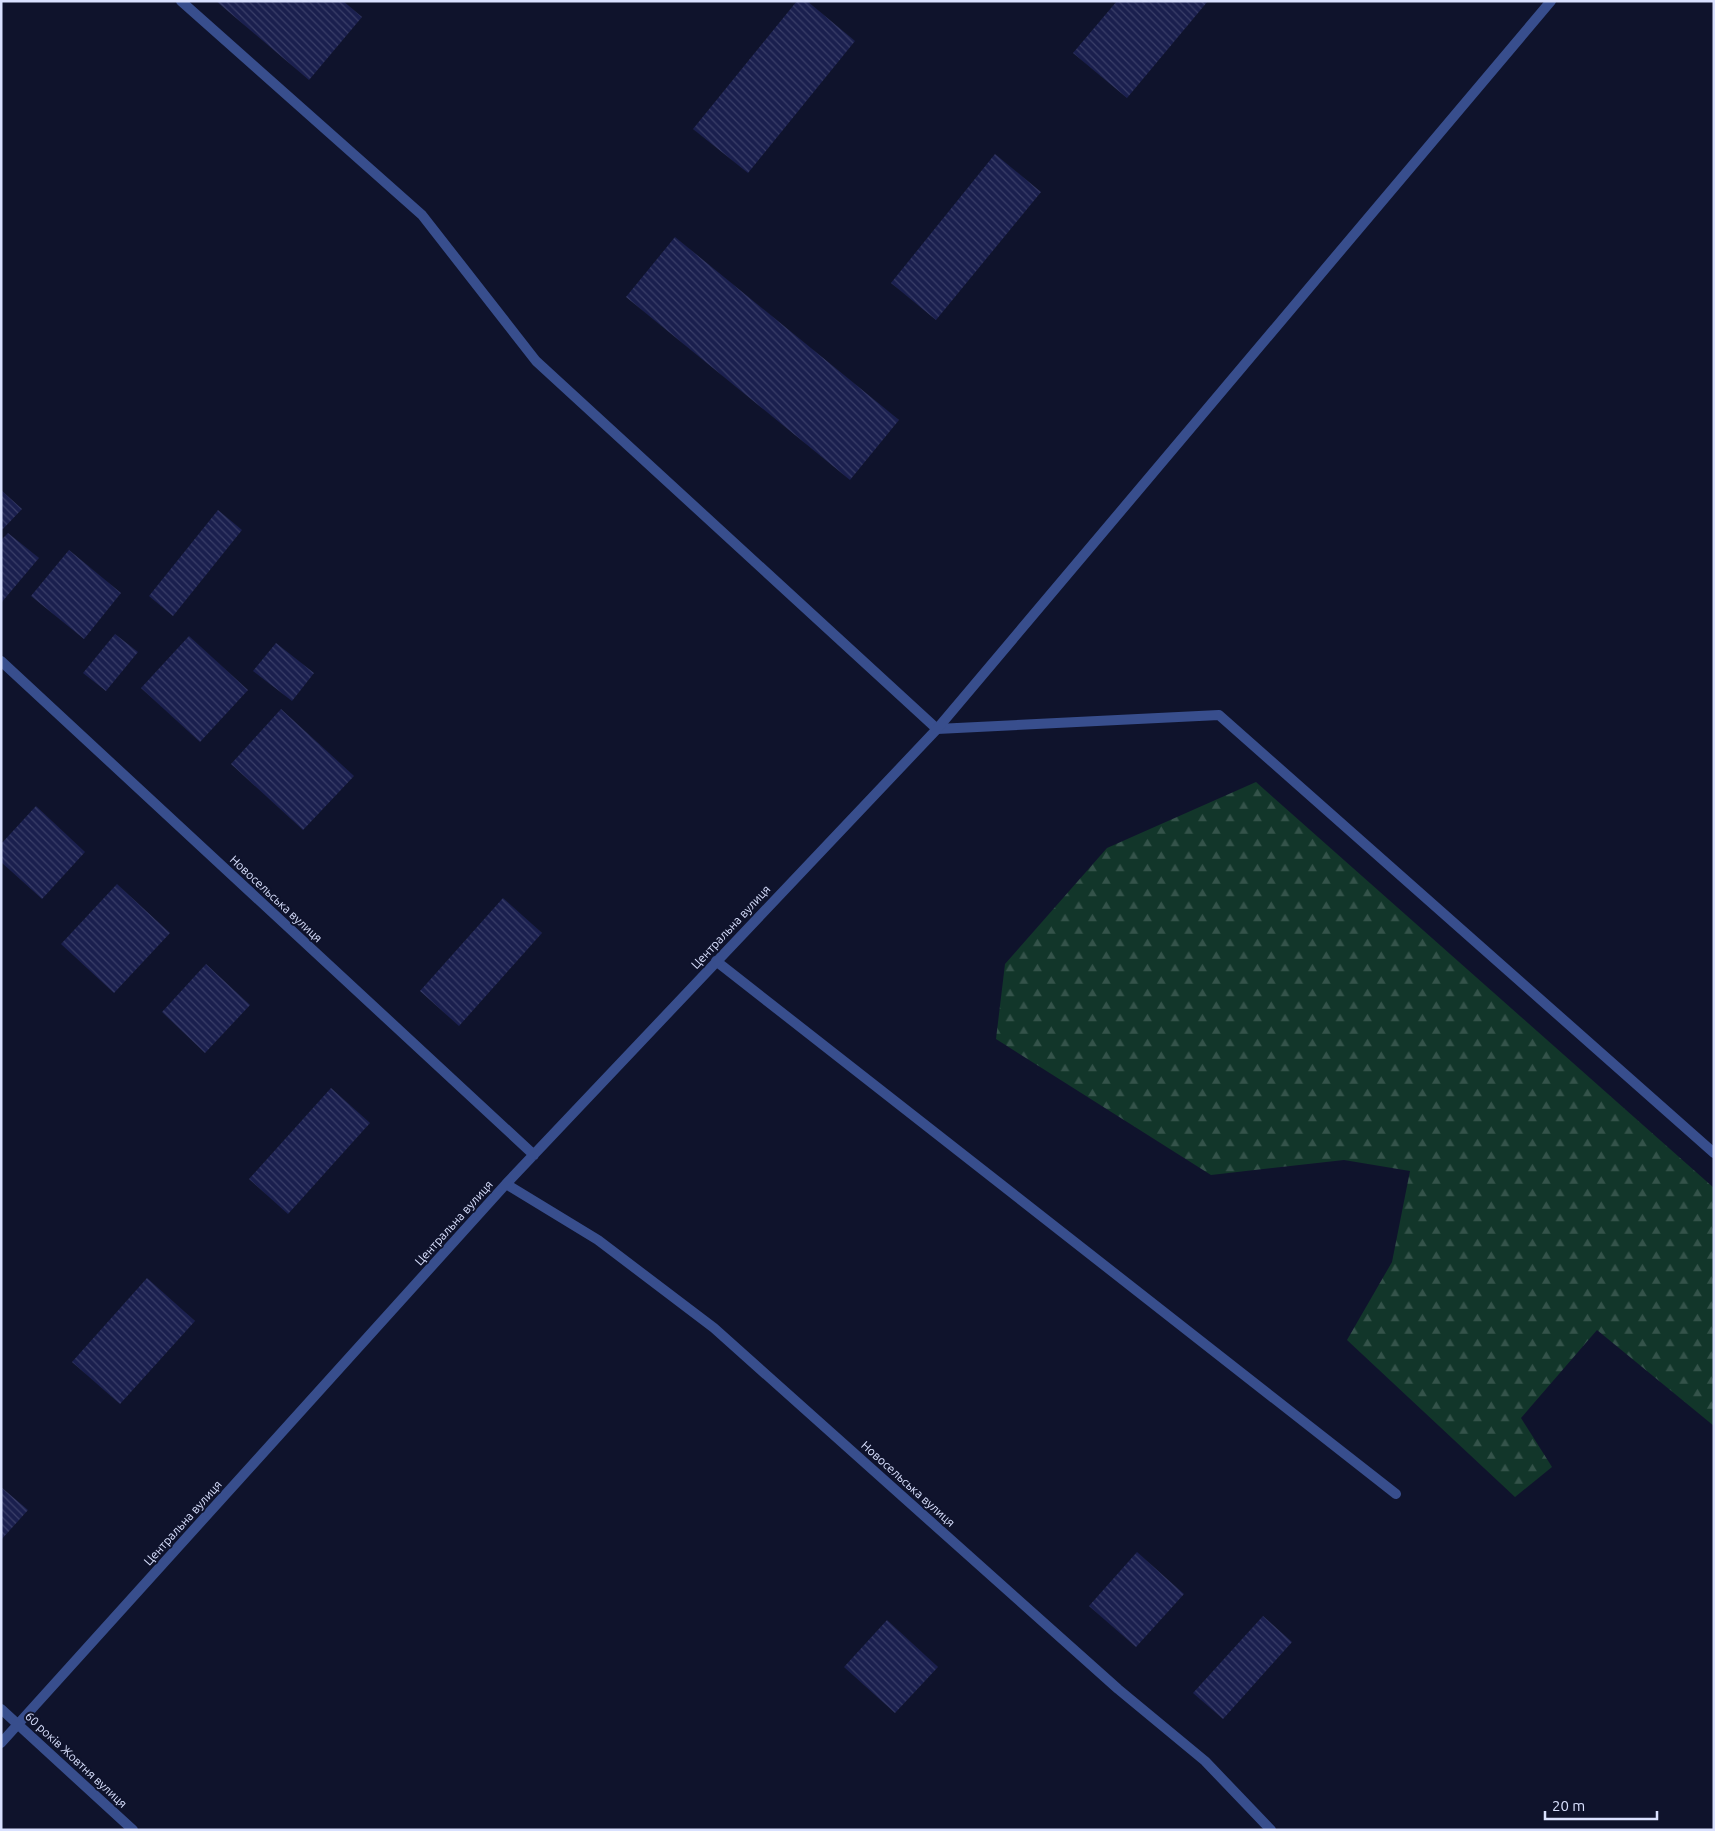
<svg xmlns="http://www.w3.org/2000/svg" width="1715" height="1831" font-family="Ubuntu,sans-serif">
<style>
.forest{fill:url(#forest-firs)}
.building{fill:url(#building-back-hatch)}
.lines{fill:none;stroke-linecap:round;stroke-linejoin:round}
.service{stroke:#384e8d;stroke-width:10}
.minor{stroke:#384e8d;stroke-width:10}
.labels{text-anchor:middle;stroke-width:4;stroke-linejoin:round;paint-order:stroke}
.street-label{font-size:12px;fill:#dae1ff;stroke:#0f132c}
</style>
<defs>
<pattern id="forest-firs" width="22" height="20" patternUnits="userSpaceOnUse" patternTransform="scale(1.25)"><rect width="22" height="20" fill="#12362a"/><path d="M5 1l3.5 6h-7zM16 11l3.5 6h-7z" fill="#34534a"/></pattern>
<pattern id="building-back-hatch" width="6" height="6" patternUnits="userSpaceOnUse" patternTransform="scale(1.25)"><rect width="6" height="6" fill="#1a1f4e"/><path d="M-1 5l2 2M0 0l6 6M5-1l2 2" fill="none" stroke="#3b3f69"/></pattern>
</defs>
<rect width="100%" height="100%" fill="#0f132c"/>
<path class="forest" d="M1256 782 1714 1188V1426L1597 1330 1521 1418 1552 1467 1515 1497 1347 1340 1392 1262 1410 1171 1344 1160 1211 1175 996 1039 1005 964 1107 848Z"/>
<path class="building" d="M216 1H343L362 17 309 80Z
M797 1H807L855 41 748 173 693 129Z
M1117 1H1208L1127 98 1073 53Z
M995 154 1041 192 936 320 891 283Z
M675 237 899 420 850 480 626 297Z
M1 490 22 509 1 531Z
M218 510 242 530 173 616 149 596Z
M8 533 39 558 1 603V540Z
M69 550 121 593 84 639 31 596Z
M115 634 138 652 106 691 83 673Z
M189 636 248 690 200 742 141 688Z
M276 643 314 673 292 701 253 671Z
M281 709 354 776 303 830 231 764Z
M36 806 85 852 42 899 1 862V844Z
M117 884 170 933 114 993 61 944Z
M503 898 542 933 459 1026 420 991Z
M206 964 250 1005 205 1053 162 1012Z
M331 1088 370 1123 288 1214 249 1179Z
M147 1278 195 1321 120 1404 72 1362Z
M1 1487 28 1510 1 1540Z
M1137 1552 1184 1594 1136 1647 1089 1606Z
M1263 1616 1292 1642 1223 1719 1193 1693Z
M887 1620 938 1667 895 1713 844 1667Z"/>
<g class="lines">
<path class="service" d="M181 1 422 215 536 361 937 729 1219 715 1714 1153
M716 961 1396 1494"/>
<path class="minor" d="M1 661 534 1155
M506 1184 598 1240 714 1328 1118 1689 1205 1761 1271 1830
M1 1709 133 1830
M1 1743 506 1184 937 729 1551 1"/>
</g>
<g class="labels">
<g class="street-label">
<text transform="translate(276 899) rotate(43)" y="4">Новосельська вулиця</text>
<text transform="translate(731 927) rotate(-47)" y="4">Центральна вулиця</text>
<text transform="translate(454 1223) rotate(-48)" y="4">Центральна вулиця</text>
<text transform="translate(908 1484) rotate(42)" y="4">Новосельська вулиця</text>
<text transform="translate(183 1523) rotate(-48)" y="4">Центральна вулиця</text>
<text transform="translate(76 1760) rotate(43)" y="4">60 років Жовтня вулиця</text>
</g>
</g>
<rect width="1715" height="1831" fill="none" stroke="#dae1ff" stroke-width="5"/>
<path d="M1545 1811v8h112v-8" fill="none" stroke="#dae1ff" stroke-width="2.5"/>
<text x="1552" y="1811" font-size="15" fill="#dae1ff" stroke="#0f132c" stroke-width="4" paint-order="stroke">20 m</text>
</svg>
